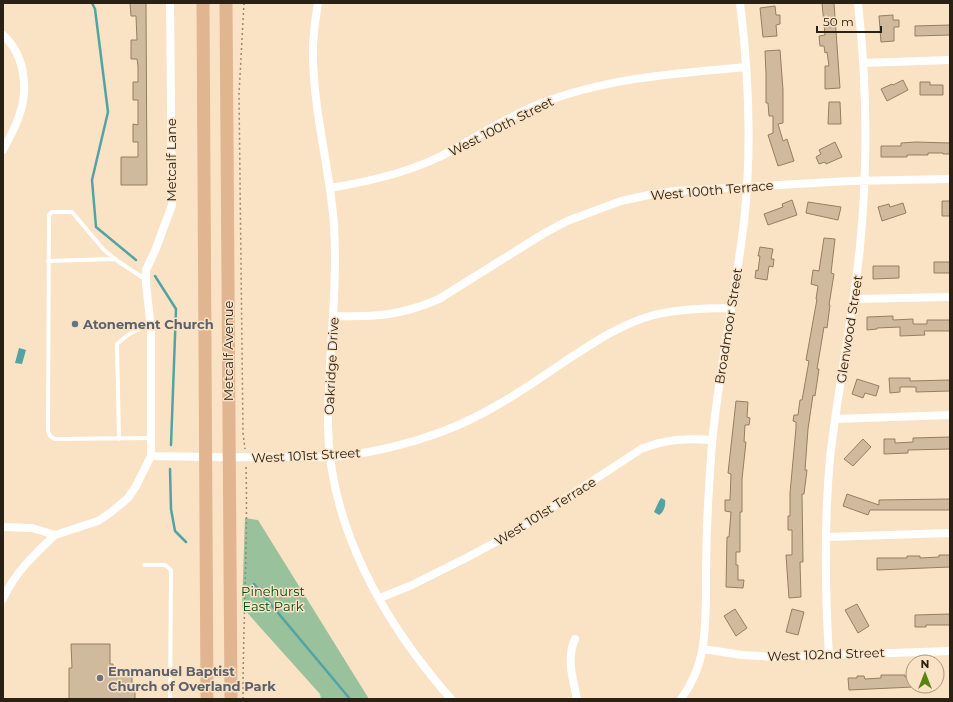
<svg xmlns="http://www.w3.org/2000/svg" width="953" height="702" font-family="Montserrat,sans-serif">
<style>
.green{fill:#99c29c}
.water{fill:#54a3a4}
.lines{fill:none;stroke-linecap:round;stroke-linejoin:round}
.stream{stroke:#54a3a4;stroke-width:2.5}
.building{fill:#d0ba9d;stroke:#947f64}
.path{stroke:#988773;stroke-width:1.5;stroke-dasharray:2 3;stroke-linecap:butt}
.service{stroke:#fff;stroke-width:4}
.minor{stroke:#fff;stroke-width:8}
.primary{stroke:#e2b591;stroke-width:13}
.worship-dot{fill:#6b7280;stroke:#fae2c5;stroke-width:1.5}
.labels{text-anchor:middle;stroke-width:3;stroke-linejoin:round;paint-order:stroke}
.street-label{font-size:13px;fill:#2a2116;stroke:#fae2c5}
.worship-label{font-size:13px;font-weight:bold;fill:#5b616d;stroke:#fae2c5;text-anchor:start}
.park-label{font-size:13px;fill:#004a14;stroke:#fae2c5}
</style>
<rect width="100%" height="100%" fill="#fae2c5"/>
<path class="green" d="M245 518 258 520 369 699H321L320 694 242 607Z"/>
<path class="water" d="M19 348 26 350 22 364 15 363Z
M661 498 665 500C666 505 664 512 659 515L654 512 659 501Z"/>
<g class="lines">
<path class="stream" d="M92 3 95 9 108 112 92 180 96 227 136 260
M155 276 176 309 171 445
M170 469 171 509 175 531 186 542
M254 584 350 699"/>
</g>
<path class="building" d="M130 3H146L147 185H121V157H138V142H133V124L138 125V100H133V82H138V66L137 59H131V40H137L136 16H131Z
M822 3H834L840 88 825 89V66H829L827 52 825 53 824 46H820L819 36 825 35Z
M775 6 776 15H780V24L776 25 777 36 763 37 760 8Z
M893 15V20H899V27H894V41L881 42 879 16Z
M950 25V35L915 36V26Z
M780 50 783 90V123L778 124 783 141 787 139 794 161 778 166 768 135 773 133V116H769L768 103H766V74L765 51Z
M903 80 908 90 887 101 881 89 892 84 893 85Z
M920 82H930V85H943V95H920Z
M829 102H840L841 124H828Z
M835 142 842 157 826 164 825 162 819 164 816 157 821 154 819 150Z
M916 142 950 143V154H943V153H928V155H907V157H881V146H901V143Z
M792 200 797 215 768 225 764 214 783 207 782 204Z
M942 201H950V216H942Z
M808 202 841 207 838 220 806 213Z
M903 203 906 213 882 221 878 207 889 204 890 207Z
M824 238 835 239 831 273 834 274 829 305H830L827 328 824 327 817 369H819L815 396 813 395 808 429 805 470H807L804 494H802L803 562H800L801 597 789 598 786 555H792V530H788V516H790V493L796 428V422L793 421 794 415H798L800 400H802L809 361 806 360 817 299H816L818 286 811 284 813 270 819 271Z
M760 247 773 249 771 259H774L773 267 769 266 767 280 755 278 756 270 758 271 760 256H758Z
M934 262H950V273H934Z
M873 266H899V278L873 279Z
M893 316V320L913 319V324H927V320H950V331H924L925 335 900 336V327L877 328V329L867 330V317Z
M889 378H910V381L950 380V391L916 392V387H900V392L890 393Z
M857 379 879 386 876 396 865 393 863 398 852 394Z
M736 401 748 402 747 417 750 418 749 425H745L744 442H746L742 479V512H740V552H736V565H738V580H744L743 588 726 587 727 537H729L731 512 725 511V500H730L731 474 728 473Z
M950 437V449L908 450V453L884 454V439H895V443L913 442V438Z
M863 439 871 447 853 466 844 459Z
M847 494 879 505V500L950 499V510H870L868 515 843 506Z
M939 555H950V567L877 570V558H907V556H920V558L939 557Z
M857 604 869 626 858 633 845 610Z
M735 609 747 628 736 636 724 616Z
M792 609 804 612 798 635 786 632Z
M950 614V625H926V627H915V615Z
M71 644H110V664H113V671H132V684H135V699H69V668H72Z
M881 675H905V677H913V687L849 690 848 678H857V676H864L865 679 881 678Z"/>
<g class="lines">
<path class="path" d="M244 3 239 94 243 433 245 449
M243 699C243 621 248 543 246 465"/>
<path class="service" d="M48 261 115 259
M145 279 119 262 104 250 72 212H52L49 215 48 431 50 436 55 439 151 438
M119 439 117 344 129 334 150 324
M144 565H165L171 570 170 699"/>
<path class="minor" d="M318 3C315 21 312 39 313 58 314 114 330 169 334 225 338 292 328 357 328 423 328 526 385 624 451 699
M3 35C26 56 29 91 18 119 14 130 8 140 3 150
M863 63 950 60
M330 188C367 182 403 174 437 158 472 141 505 117 542 103 607 78 677 73 746 67
M854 299 950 297
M334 316C375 317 400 316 439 299L543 234 567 221 621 201 653 194 675 191 849 181 950 179
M835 419 950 415
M151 456V328L146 284V270L155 251 172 205 170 3
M3 527 32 528 55 535 98 521 110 513 128 498 136 486 151 456C196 457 241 458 287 457 305 457 324 458 342 456 376 452 409 444 441 432 485 416 523 390 561 364 590 345 620 324 654 315 679 309 704 308 730 308
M826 537 950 533
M380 598 412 585 468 557 518 530 641 449C667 439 685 438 712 440
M3 599C15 572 34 555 55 535
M575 639C566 659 573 679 577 699
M703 649 742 655 775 657 950 651
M829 656C825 590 824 524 830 458 838 387 853 317 860 246 868 166 867 84 858 3
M681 699C705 666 705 637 706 598 706 575 706 551 707 528 708 499 710 471 712 443 719 369 735 296 744 222 752 149 749 75 740 3"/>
<path class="primary" d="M203 3 207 699
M226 3 231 699"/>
</g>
<g class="worship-dot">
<circle cx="75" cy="324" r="4"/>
<circle cx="100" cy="678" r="4"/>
</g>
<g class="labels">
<g class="street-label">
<text transform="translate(501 126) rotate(-27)" y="5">West 100th Street</text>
<text transform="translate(171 160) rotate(-90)" y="5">Metcalf Lane</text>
<text transform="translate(712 190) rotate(-5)" y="5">West 100th Terrace</text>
<text transform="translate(728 326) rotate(-81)" y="5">Broadmoor Street</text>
<text transform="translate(849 329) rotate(-81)" y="5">Glenwood Street</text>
<text transform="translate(228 351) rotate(-90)" y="5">Metcalf Avenue</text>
<text transform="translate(331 366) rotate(-87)" y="5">Oakridge Drive</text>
<text transform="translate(306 455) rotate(-3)" y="5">West 101st Street</text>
<text transform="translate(545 511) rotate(-32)" y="5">West 101st Terrace</text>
<text transform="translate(826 654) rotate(-2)" y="5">West 102nd Street</text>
</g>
<g class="worship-label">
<text x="83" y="329">Atonement Church</text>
<text x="108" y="676">Emmanuel Baptist<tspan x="108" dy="15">Church of Overland Park</tspan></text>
</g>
<g class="park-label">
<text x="273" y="596">Pinehurst<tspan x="273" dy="15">East Park</tspan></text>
</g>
</g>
<rect width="953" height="702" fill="none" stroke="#2a2116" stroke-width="8"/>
<g transform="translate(925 674)"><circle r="19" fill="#fae2c5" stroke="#a7957f"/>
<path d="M0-3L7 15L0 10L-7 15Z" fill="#578310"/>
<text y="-6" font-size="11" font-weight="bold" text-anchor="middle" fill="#2a2116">N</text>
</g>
<path d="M817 26v6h64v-6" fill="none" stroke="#2a2116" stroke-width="2"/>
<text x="823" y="26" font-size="12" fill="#2a2116" stroke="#fae2c5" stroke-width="3" paint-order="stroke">50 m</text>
</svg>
